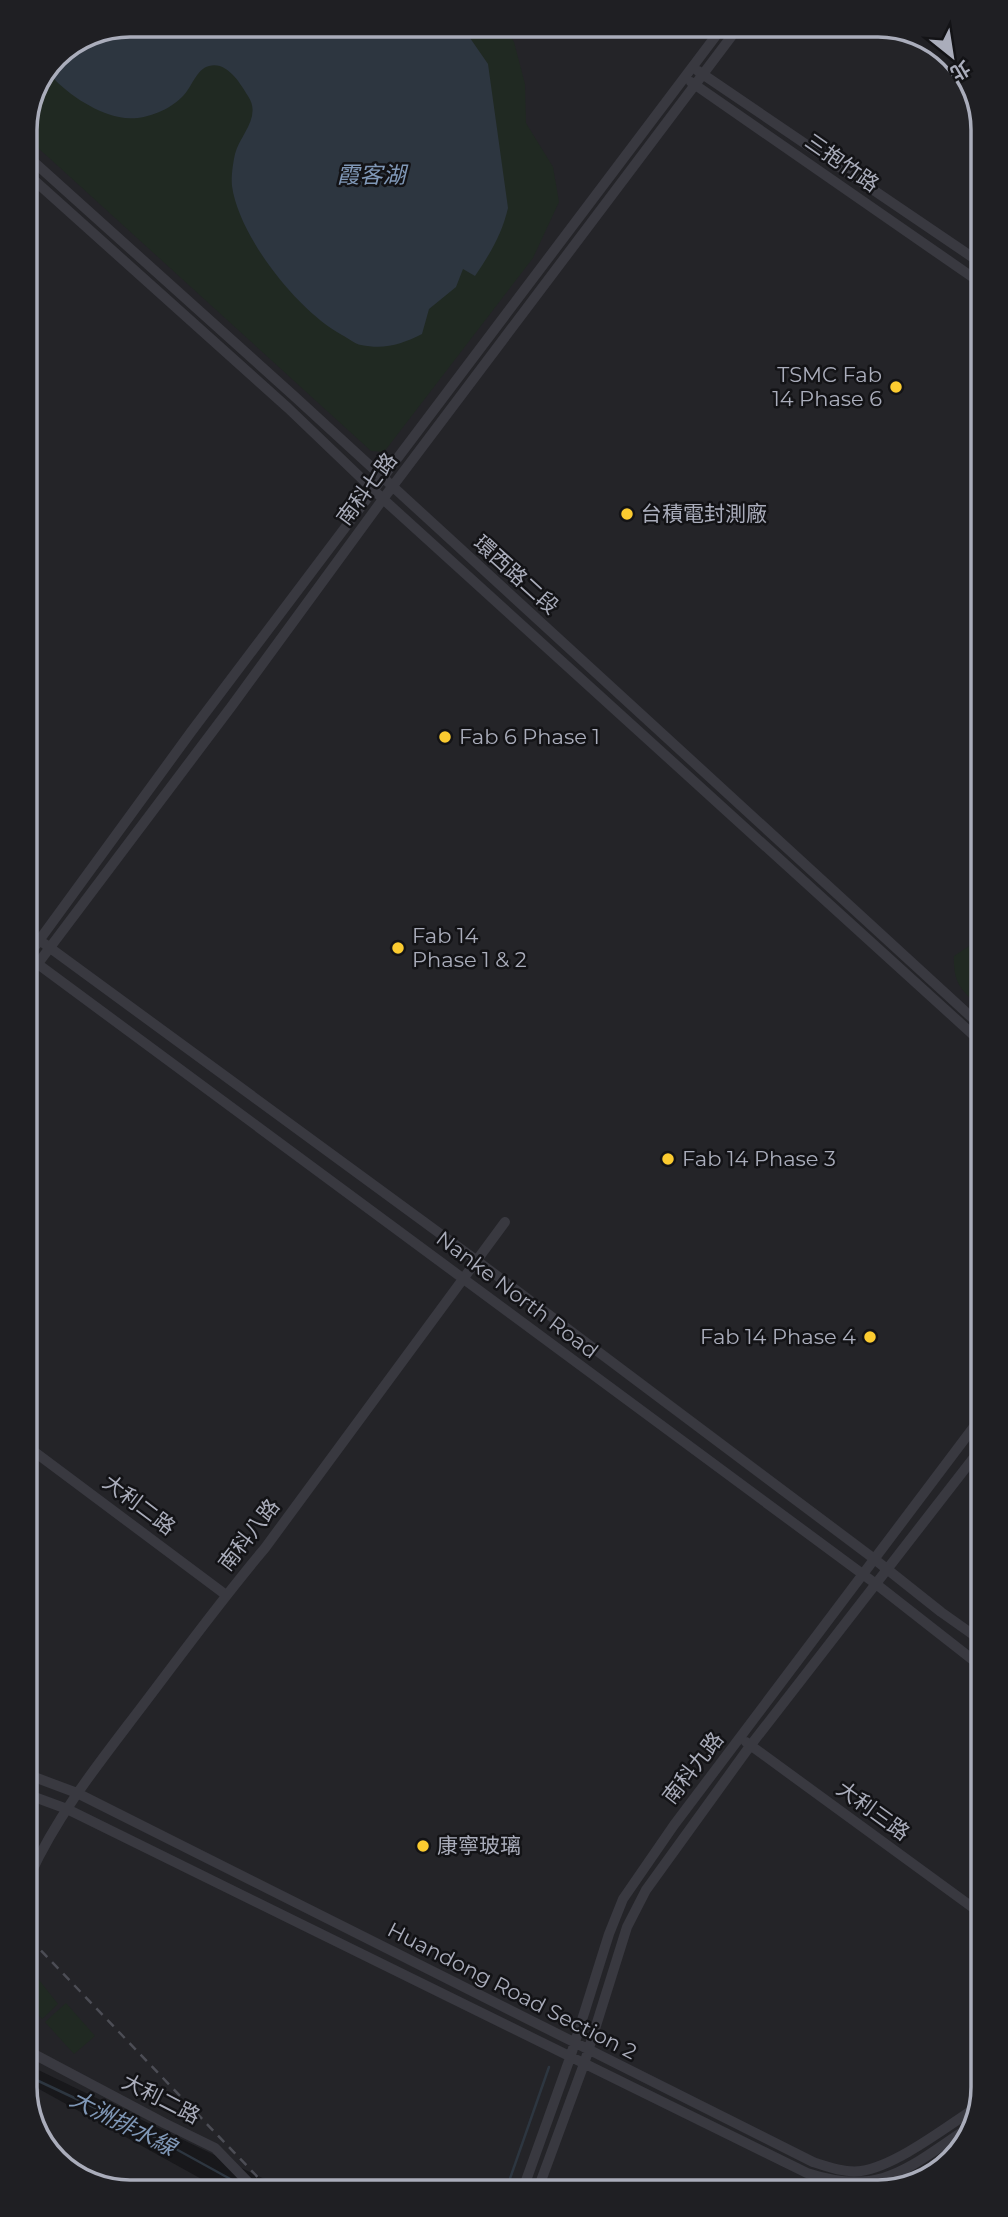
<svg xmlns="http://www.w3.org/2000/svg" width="1008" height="2217" font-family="Montserrat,'Noto Sans TC',sans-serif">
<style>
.built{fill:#242428}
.green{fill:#202922}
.water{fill:#2d3640}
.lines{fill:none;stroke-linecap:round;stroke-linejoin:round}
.stream{stroke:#2d3640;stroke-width:2.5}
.minor{stroke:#393940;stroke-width:10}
.rail{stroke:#4c4d55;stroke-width:2.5;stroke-dasharray:9 7;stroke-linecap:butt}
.poi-dot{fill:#fbcb30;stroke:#131316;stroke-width:2.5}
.labels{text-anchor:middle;stroke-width:5;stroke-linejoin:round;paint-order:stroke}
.street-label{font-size:21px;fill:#aaadbb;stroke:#131316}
.poi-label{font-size:21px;fill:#aaadbb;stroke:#131316;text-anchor:start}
.water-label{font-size:23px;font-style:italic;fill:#8098b7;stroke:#131316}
.rim{fill:none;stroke:#aaadbb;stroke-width:3.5}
</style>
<rect width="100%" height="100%" fill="#18181b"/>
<path class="built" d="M130 25H885L942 46 978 96 983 2087 962 2151 912 2187 284 2191 279 2186 30 2066 25 124 56 55Z
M30 2084 225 2192H123L66 2170 30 2121Z"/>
<path class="green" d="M130 25H504L514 42 525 84 526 123 553 167 559 202 533 258 384 452 371 451 25 136V124L56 55Z
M980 939V1007C961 990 953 983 954 956Z
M36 1976 58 2004 42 2019 30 2005V1982Z
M66 2003 95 2036 74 2054 45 2022Z"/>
<path class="water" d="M130 25H461L488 64 508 208C502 234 490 254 475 276L463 269 456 287 429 309 422 334C402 344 385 350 361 345 355 344 348 338 342 335 298 311 239 237 232 186 231 177 233 163 235 154 240 135 262 117 248 96 240 83 227 61 209 66 196 69 192 88 182 97 167 112 140 122 119 117 94 112 64 92 48 72L56 55Z"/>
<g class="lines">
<path class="stream" d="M30 2077 136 2127 252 2191
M506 2190 549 2067"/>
<path class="minor" d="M698 71 978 261
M691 82 978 281
M25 154 294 396 980 1025
M25 172 288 408 383 499 980 1041
M27 931 476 1260 873 1558 941 1612 982 1641
M27 956 876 1584 982 1667
M27 957 191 732 724 25
M27 978 231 707 383 499 740 25
M28 1447 226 1595
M746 1742 983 1915
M29 1775 77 1793 813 2162C828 2167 845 2173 861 2171 896 2166 946 2127 977 2107
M29 1795 67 1809 807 2173C883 2198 909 2166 970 2127
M30 1875C58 1814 99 1763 140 1709 181 1655 221 1600 265 1548L505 1222
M30 2052 164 2123 215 2148 249 2183 265 2191
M523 2189 570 2058 609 1934 623 1899 674 1825 982 1416
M538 2189 584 2064 627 1927 646 1890 750 1746 982 1447"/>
<path class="rail" d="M30 1939 271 2191"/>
</g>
<g class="poi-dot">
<circle cx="896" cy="387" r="7"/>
<circle cx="627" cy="514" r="7"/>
<circle cx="445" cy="737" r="7"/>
<circle cx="398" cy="948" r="7"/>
<circle cx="668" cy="1159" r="7"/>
<circle cx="870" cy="1337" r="7"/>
<circle cx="423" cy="1846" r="7"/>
</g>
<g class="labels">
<g class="street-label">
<text transform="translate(842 163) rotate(35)" y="7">三抱竹路</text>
<text transform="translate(367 489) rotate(-53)" y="7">南科七路</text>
<text transform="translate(516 575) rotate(42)" y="7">環西路二段</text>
<text transform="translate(517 1295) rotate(37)" y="7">Nanke North Road</text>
<text transform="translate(139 1505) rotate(37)" y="7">大利二路</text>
<text transform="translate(249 1535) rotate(-52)" y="7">南科八路</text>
<text transform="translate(693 1768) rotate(-52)" y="7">南科九路</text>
<text transform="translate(873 1811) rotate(36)" y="7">大利三路</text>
<text transform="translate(512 1991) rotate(27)" y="7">Huandong Road Section 2</text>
<text transform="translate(161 2099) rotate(27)" y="7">大利二路</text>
</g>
<g class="poi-label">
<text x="882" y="382" text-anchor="end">TSMC Fab<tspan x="882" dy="24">14 Phase 6</tspan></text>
<text x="641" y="521">台積電封測廠</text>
<text x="459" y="744">Fab 6 Phase 1</text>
<text x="412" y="943">Fab 14<tspan x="412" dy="24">Phase 1 &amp; 2</tspan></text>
<text x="682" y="1166">Fab 14 Phase 3</text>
<text x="856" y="1344" text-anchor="end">Fab 14 Phase 4</text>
<text x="437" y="1853">康寧玻璃</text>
</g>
<g class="water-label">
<text x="371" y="183">霞客湖</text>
<text transform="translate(123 2123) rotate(27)" y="8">大洲排水線</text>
</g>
</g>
<path d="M0 0H1008V2217H0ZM130 37H878A93 93 0 0 1 971 130V2087A93 93 0 0 1 878 2180H130A93 93 0 0 1 37 2087V130A93 93 0 0 1 130 37Z" fill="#1f1f23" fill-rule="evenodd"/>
<path class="rim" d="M130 37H878A93 93 0 0 1 971 130V2087A93 93 0 0 1 878 2180H130A93 93 0 0 1 37 2087V130A93 93 0 0 1 130 37Z"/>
<g transform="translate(952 56) rotate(150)" stroke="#131316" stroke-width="5" paint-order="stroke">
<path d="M0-5L12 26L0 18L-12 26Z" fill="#aaadbb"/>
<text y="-10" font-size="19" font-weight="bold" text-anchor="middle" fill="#aaadbb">北</text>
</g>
</svg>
